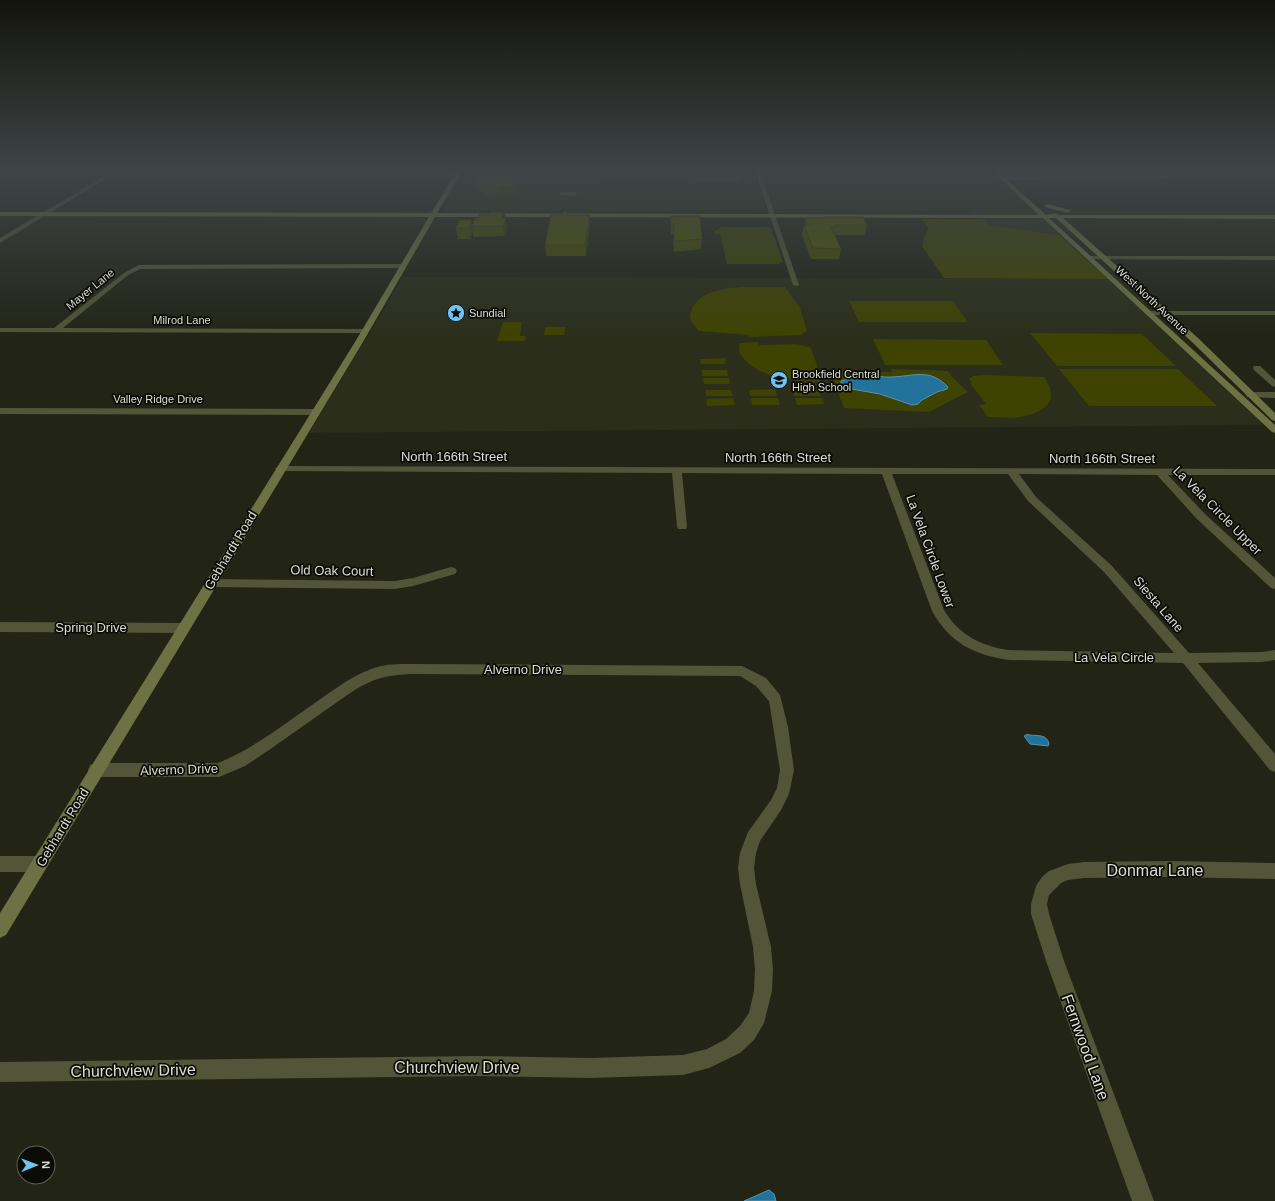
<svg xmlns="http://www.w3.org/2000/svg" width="1275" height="1201" font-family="Helvetica,sans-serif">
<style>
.built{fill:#2b2e1a}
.green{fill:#3e4302}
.water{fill:#22729c;stroke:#5a92ad}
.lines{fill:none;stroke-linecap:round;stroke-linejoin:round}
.street{fill:#525538;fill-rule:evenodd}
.secondary{fill:#6c7243;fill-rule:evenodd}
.wall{fill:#464b00}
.shaded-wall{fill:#393d00}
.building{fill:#515700;stroke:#393d00}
.labels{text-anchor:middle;stroke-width:3.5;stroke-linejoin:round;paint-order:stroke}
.far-street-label{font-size:11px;fill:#dcded5;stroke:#0c0c07}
.far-poi-label{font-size:11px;fill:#dcded5;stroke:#0c0c07;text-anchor:start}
.street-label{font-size:13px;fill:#dcded5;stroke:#0c0c07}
.near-street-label{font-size:16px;fill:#dcded5;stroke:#0c0c07}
</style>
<rect width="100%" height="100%" fill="#222416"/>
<path class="built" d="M459 171H603L601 186H683L681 171H753L765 208V210H759L445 211V206L450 185Z
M757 171H995L1014 187 1062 236 989 225 969 211 771 209Z
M403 277 1108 279 1264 425 309 433Z"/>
<path class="green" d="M922 219H983L989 225 1059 235 1108 279 944 278 922 246 928 228Z
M722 227H764L771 228 783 262 778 264H727L720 234H715V231Z
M741 287H785L800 308 807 331 801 335 749 337V335L699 331 691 321 690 316C694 292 721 289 741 287Z
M849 301H953L968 322H859Z
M503 322H522L520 336H526L525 341H497Z
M545 327H566L564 335H544Z
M1030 333 1142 334 1176 366H1057Z
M873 339 986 340 1003 365H885Z
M758 342 759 345 796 344 810 347 816 362 820 382C796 382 752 377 740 353 737 347 741 347 739 343Z
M725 358 726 364H701L700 359Z
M891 369 948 371 953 378 968 392 929 412 844 408 830 371 892 372Z
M1059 369H1178L1217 406H1089Z
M702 370H727L728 376H702Z
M983 375 1044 377C1064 405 1038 415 1013 418 1004 418 996 417 988 417L979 405 986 404 970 383H972L969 379 973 376Z
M703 378H729L730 384H704Z
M775 389 777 396H750L749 390Z
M792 389H819L821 396H794Z
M705 390H731L733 396H706Z
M733 398 735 405 707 406 706 399Z
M751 398H778L780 405H752Z
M795 398H822L825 404 797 405Z"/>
<path class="water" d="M861 374C872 374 882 378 892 377 914 376 930 368 948 387L947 389 937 392 922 400 918 404 912 405 880 394 846 388 841 384V381Z
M1028 734 1029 735C1038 736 1047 734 1049 744L1048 746 1030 744 1024 736Z
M769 1190 774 1194 776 1201H744Z"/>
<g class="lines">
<path class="street" d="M113 171H119L0 243V238Z
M236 171 254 172H457L460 174 457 176H254L242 174Z
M755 171H760L799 285 798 286 793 285Z
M1167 171H1172L1176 174 1173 177 1158 179 1003 180 1000 178 1003 176 1170 175Z
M1271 171H1275V175L1273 174Z
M562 192H575L578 194 575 196 560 195V193Z
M1091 256H1275V260L1089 259V257Z
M139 265 403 264 406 266 403 268 140 269 128 275 63 328 368 329V333H365L0 332V328H54L124 273Z
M1147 311H1275V315H1150L1146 313Z
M1254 366H1260L1275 380V387L1272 386 1254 370 1253 368Z
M1250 392H1275V398L1247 397 1246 395 1247 393Z
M0 408 315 409 319 412 315 415 0 414Z
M280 466 1275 469V475H1168L1205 514 1275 578V589L1271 588 1197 519 1157 475 1019 474 1036 497 1112 566 1189 653 1262 652 1275 650V660L1262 662 1198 663 1275 754V772L1270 770 1183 663 1009 660C974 655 950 643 932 611L882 474 682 473 687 526 686 529H678L677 526 672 473 277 471 275 469 277 467ZM892 474H1008L1028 501 1104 572 1174 653 1009 650C981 646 959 635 944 610Z
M451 567 455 568 457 571 455 574 413 586 395 589 210 587 206 586 204 583 206 580 210 579 395 581 413 578Z
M0 622 183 623 187 625 189 628 187 631 183 633 0 632Z
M411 664 742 666 766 678 780 695 788 727 794 770 789 794 781 810 760 841 756 853 754 868 756 884 771 947 773 969 772 991 764 1023 754 1040 740 1053 709 1068 683 1075 591 1078 480 1076 0 1082V1062L480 1056 591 1058 683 1055 707 1049 726 1039 740 1026 749 1013 754 991 755 969 753 947 740 884 738 868 740 853 748 832 771 800 777 788 780 770 769 701 756 686 740 676 411 674C384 676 377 677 353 691L269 750 245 766 219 777H95L90 775 88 770 90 765 95 763H218C255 748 287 722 319 700 339 686 357 672 381 666 390 664 401 664 411 664Z
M0 856H39L45 858 47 864 45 870 39 872H0Z
M1171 861 1275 863V879L1171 877 1084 878 1068 880 1061 883 1049 895 1047 904 1049 914 1064 961 1154 1201H1132L1046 961 1031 914V904L1036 886 1042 877 1049 871 1068 864 1084 862Z"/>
<path class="secondary" d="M457 171H462L437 213 1039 215 992 171H997L1046 215 1056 213 1059 215H1275V219L1063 218 1198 338 1275 413V421L1272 420 1192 342 1056 218H1049L1275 425V433L1272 432 1043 218 435 217 363 342 6 935 0 938V913L355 342 429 217 0 216V212L431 213Z
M1047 204 1070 210 1071 211 1068 213 1045 207 1044 206Z"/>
</g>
<path class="wall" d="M695 171H738L739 173 738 183 697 182Z
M484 174 515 196H501L486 194 479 189 478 180Z
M504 212 507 228 504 236 473 237V232L470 239H458L456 228 472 225 479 218 490 214Z
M568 215H590V225L586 256H546L545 245Z
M671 216 702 239 701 249 674 252 673 234H671Z
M824 217 867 225 865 235H835L841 249 839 259H811L802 235 804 225H805L806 218H823Z"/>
<path class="shaded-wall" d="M514 186 515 196H501L500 187Z
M504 212 507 228 504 236 502 218Z
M590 215V225L586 256 585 245Z
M471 220 473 232 470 239 469 228Z"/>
<path class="building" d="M697 171H738L739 173 698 172Z
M484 174 506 177 510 176 514 186 500 187 485 185 478 180Z
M567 210V215H590L585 245H545L551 214H560Z
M490 212H504L502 218H506L503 226H472L475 218H479L480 214H490Z
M671 216H700L702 239 674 241V224H671Z
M824 217H863L867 225H835L836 227H831L841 249 813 248 804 225H809L806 218H824Z
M460 220H471L469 228H456Z"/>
<linearGradient id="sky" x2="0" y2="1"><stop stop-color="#13140c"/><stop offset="0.5" stop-color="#3e4547"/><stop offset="1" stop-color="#3e4547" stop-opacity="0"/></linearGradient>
<rect width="1275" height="339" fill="url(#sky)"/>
<defs>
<symbol id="sight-disc" viewBox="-11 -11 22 22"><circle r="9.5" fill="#6fc2f4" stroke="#0c0c07"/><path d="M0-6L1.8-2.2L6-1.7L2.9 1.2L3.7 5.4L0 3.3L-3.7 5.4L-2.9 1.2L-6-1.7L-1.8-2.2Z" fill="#111"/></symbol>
<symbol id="school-disc" viewBox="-11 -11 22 22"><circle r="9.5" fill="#6fc2f4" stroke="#0c0c07"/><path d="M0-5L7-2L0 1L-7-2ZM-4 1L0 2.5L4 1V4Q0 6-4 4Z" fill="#111"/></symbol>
</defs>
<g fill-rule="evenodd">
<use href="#sight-disc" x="446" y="303" width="20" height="20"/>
<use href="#school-disc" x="769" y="370" width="20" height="20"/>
</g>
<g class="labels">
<g class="far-street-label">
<text transform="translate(90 289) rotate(-39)" y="4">Mayer Lane</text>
<text transform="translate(1152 300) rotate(43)" y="4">West North Avenue</text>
<text x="182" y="324">Milrod Lane</text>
<text x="158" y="403">Valley Ridge Drive</text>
</g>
<g class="far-poi-label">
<text x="469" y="317">Sundial</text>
<text x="792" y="378">Brookfield Central<tspan x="792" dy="13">High School</tspan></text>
</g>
<g class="street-label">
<text x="454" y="461">North 166th Street</text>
<text x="778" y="462">North 166th Street</text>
<text x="1102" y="463">North 166th Street</text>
<text transform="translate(1218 510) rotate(45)" y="5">La Vela Circle Upper</text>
<text transform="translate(230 550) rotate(-59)" y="5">Gebhardt Road</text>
<text transform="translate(931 551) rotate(70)" y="5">La Vela Circle Lower</text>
<text transform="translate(332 570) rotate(1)" y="5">Old Oak Court</text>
<text transform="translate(1159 604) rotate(49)" y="5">Siesta Lane</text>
<text x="91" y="632">Spring Drive</text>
<text x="1114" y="662">La Vela Circle</text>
<text x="523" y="674">Alverno Drive</text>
<text transform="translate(179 769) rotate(-2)" y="5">Alverno Drive</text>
<text transform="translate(62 827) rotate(-59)" y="5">Gebhardt Road</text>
</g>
<g class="near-street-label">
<text x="1155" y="876">Donmar Lane</text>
<text transform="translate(1086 1047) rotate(70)" y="6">Fernwood Lane</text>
<text x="457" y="1073">Churchview Drive</text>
<text transform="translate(133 1070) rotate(-1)" y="6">Churchview Drive</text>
</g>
</g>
<g transform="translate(36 1165) rotate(89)"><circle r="19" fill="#0c0c07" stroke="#5f6059"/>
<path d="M0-3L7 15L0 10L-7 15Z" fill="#6fc2f4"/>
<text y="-6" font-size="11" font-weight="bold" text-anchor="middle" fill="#dcded5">N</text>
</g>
</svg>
